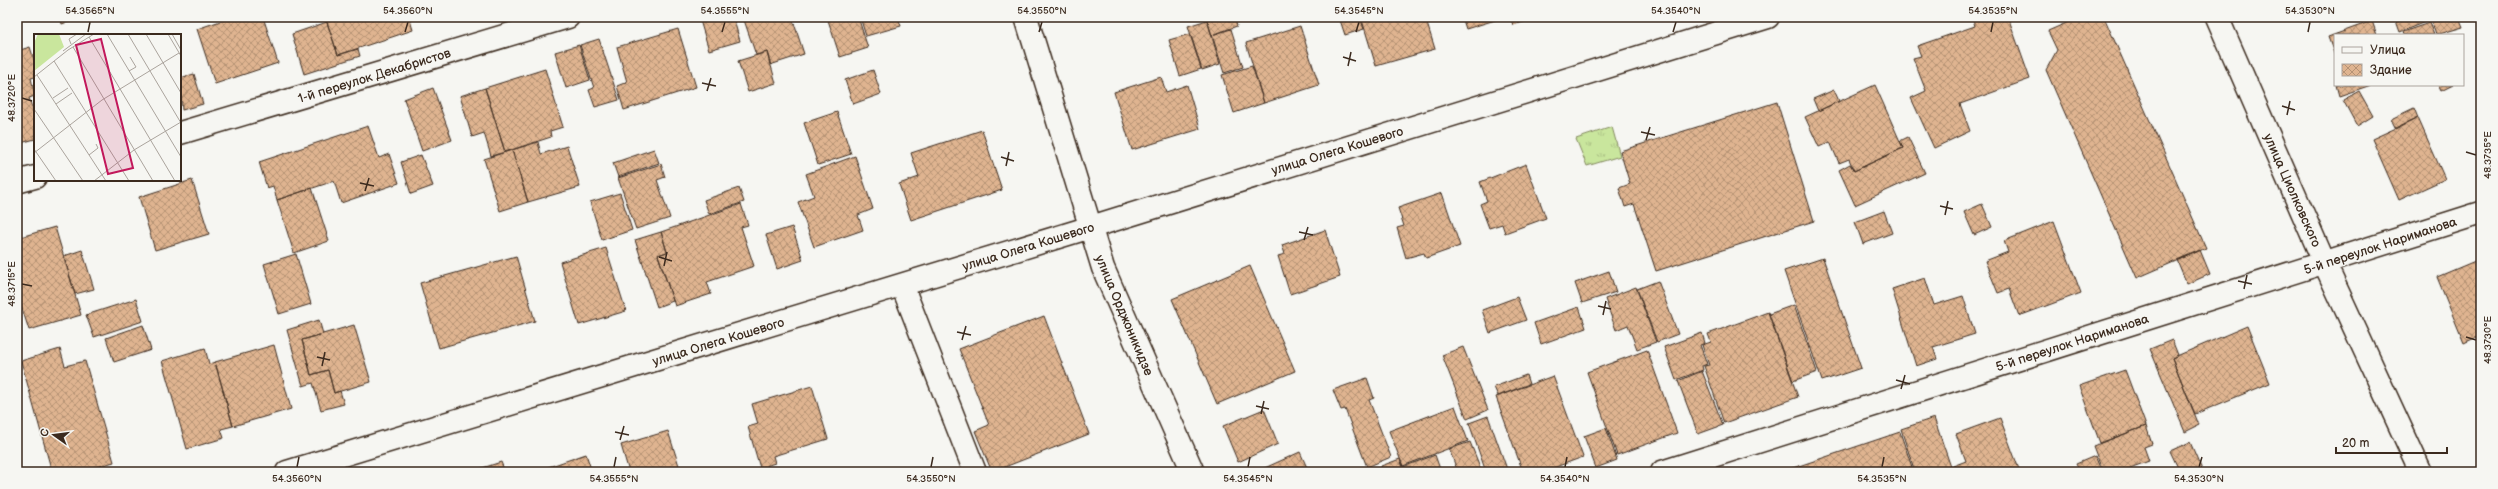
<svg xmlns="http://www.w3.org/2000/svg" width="2498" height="489" font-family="'Balsamiq Sans',sans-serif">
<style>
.park{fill:url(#park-tufts);stroke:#82885e}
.building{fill:url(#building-cross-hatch);stroke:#3b2a1e}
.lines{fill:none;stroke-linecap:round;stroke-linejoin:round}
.minor-casing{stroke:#3b2a1e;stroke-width:25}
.minor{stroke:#f6f6f2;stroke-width:22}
.ticks{fill:none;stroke:#3b2a1e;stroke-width:1.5}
.labels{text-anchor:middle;stroke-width:3;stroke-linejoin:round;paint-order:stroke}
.street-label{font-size:13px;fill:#3b2a1e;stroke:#f6f6f2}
.inset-road{fill:none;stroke:#aba49d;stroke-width:1}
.view{fill:#c2185b;fill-opacity:0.15;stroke:#c2185b;stroke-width:2}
.inset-edge{fill:none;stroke:#3b2a1e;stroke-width:2}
.neatline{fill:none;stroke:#3b2a1e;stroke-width:1.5}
.ticks-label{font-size:10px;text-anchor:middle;fill:#3b2a1e}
</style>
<defs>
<pattern id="park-tufts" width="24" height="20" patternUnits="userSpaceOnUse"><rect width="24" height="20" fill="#c9e69d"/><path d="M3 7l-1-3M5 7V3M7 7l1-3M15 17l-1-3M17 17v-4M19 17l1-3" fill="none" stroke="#aec587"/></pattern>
<pattern id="building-cross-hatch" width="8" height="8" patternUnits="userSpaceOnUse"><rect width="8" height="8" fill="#dfb490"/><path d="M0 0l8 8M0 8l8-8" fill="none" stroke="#b69375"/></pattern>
</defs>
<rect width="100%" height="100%" fill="#f6f6f2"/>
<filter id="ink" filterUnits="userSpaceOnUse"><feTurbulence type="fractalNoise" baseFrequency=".025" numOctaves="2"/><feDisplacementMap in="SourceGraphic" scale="8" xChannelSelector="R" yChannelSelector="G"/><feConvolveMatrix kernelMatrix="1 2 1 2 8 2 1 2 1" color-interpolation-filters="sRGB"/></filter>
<g filter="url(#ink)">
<path class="park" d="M1612 127 1620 156 1587 166 1576 139Z"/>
<path class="building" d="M60 17H82L62 24Z
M232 17H263L278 63 215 84 197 29Z
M325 17H409L413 30 338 55Z
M699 17H733L740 41 709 50Z
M743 17H792L804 54 770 65 767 52 756 55Z
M827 17H858L868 48 840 57Z
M860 17H898L901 26 866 36Z
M1206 17H1234L1237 26 1212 35Z
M1339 17H1360L1364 29 1345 35Z
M1361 17H1425L1435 49 1376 66Z
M1462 17H1505L1466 29Z
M1510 17H1540L1513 25Z
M1972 17H2008L2030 79 1960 104 1970 131 1934 148 1911 98 1926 91 1913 58 1921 56 1917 46 1975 26Z
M2080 17H2104L2206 248 2137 278 2046 70 2057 50 2048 31Z
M2405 17H2424L2425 22 2400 32 2396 21Z
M2430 17H2459L2463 27 2436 35Z
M1207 20 1220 64 1202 70 1188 26Z
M2372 21 2377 35H2335V56L2328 37Z
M327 22 338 55 358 49 360 56 304 74 292 34Z
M2429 23 2434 35H2404L2403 32Z
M1300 26 1319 85 1264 103 1246 43Z
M678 29 696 87 624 110 617 86 627 82 617 47Z
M1231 29 1243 67 1224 73 1212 35Z
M1190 34 1201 69 1180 76 1169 40Z
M599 39 619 100 595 107 589 90 594 88 580 45Z
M579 45 590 80 566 88 555 52Z
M30 47 35 63V77L31 78 35 96 29 98 35 117V139L17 144V51Z
M767 52 776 83 748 92 738 61Z
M1252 66 1264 103 1234 113 1222 75Z
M545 69 563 127 550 131 551 137 505 152 485 88Z
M873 70 881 94 853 104 845 80Z
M194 74 203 104 182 110 180 78Z
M1161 77 1166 92 1187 85 1200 129 1132 150 1114 92Z
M1875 85 1903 148 1854 171 1849 159 1839 163 1830 142 1819 147 1805 117Z
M2336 85H2371L2339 96Z
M2438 85H2453L2441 91Z
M433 88 452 140 422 151 404 99Z
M485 88 505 152 491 156 484 133 472 137 460 96Z
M1834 90 1839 101 1818 111 1813 99Z
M2359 91 2373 116 2357 126 2343 100Z
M1777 102 1814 221 1656 271 1634 204 1625 207 1619 188 1630 184 1620 151Z
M2414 108 2418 118 2396 129 2391 119Z
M837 112 851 154 818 165 804 123Z
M2418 118 2445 179 2399 200 2372 139Z
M368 126 379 158 389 154 399 183 341 203 334 181 277 200 273 186 267 188 259 162Z
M982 130 1002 190 911 220 899 184 919 177 911 153Z
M1908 137 1925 173 1855 205 1839 170 1850 164 1854 171 1903 148 1900 141Z
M538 142 541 154 567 146 580 187 528 202 512 150Z
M654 149 659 163 618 177 613 163Z
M512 150 528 202 500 211 484 159Z
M421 155 433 186 411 194 401 162Z
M855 156 873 209 858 215 863 230 814 247 798 202 814 196 806 174Z
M661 164 665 177 657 180 670 218 636 229 618 178Z
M1526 164 1546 218 1505 233 1502 224 1489 228 1480 204 1487 201 1480 182Z
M192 180 209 234 155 250 139 197Z
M312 188 329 241 294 253 277 200Z
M739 188 744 202 709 214 704 200Z
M620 193 632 230 602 240 590 202Z
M1442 193 1460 246 1426 258 1424 253 1406 258 1397 228 1404 226 1398 208Z
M741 204 748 225 741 227 754 266 707 282 711 294 675 306 658 255 667 252 661 232Z
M1982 204 1992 227 1974 235 1964 212Z
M1884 211 1892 233 1863 244 1855 222Z
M2054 221 2081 293 2019 316 2009 289 1998 293 1985 261 2008 252 2004 241Z
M55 227 81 315 29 330 17 293V238Z
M792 227 803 260 777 269 766 235Z
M1325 230 1340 277 1290 294 1278 256 1285 254 1282 245Z
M661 232 667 252 658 255 673 301 657 307 635 240Z
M606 248 626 311 579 325 560 262Z
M82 250 94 289 75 294 64 256Z
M2200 250 2210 274 2187 284 2177 260Z
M296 254 311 304 279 314 264 264Z
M516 256 535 321 439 348 420 283Z
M1823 258 1861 368 1822 381 1784 271Z
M2475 261 2481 275V335L2464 343 2437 277Z
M1250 266 1295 371 1217 404 1172 299Z
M1609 271 1616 292 1582 303 1575 283Z
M1925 278 1934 305 1963 296 1975 334 1933 347 1937 359 1916 366 1892 289Z
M1658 281 1678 334 1657 342 1637 289Z
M1636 287 1656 342 1637 349 1628 325 1616 330 1605 299Z
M1517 297 1526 320 1490 333 1482 310Z
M136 299 143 321 94 337 86 315Z
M1794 305 1817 372 1793 381 1769 314Z
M1579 307 1586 328 1541 344 1534 323Z
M1768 312 1798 397 1724 423 1704 366 1709 365 1702 345 1711 342 1708 334Z
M1044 316 1089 434 992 472 975 431 989 425 959 349Z
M319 320 323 334 302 340 311 375 328 370 334 393 340 391 344 404 321 410 313 383 303 386 287 330Z
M143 325 151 350 114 362 106 338Z
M354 325 371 382 334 393 328 370 311 375 302 340Z
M2247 326 2270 383 2195 414 2172 358Z
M1702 333 1705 343 1700 345 1707 364 1702 366 1703 370 1676 380 1664 347Z
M2172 340 2178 355 2172 358 2199 425 2185 432 2150 349Z
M274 345 291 409 233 426 215 362Z
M1463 347 1488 410 1467 419 1442 355Z
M205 348 209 364 215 362 233 426 221 429 224 438 187 449 162 361Z
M60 349 65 366 85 361 114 462 79 472H52L21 361Z
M1647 350 1677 433 1617 455 1587 372Z
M2125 370 2146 426 2100 443 2079 386Z
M1702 371 1723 425 1698 434 1678 381Z
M1526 375 1529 384 1498 396 1494 387Z
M1553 376 1583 457 1542 472H1523L1496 397Z
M1367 378 1374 398 1369 400 1391 457 1367 467 1345 409 1341 410 1333 390Z
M812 386 828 439 773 456 775 463 760 468 748 427 758 424 752 404Z
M1455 406 1468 441 1403 466 1389 431Z
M1264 409 1278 444 1238 462 1223 426Z
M1488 416 1508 472H1486L1469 423Z
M1934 418 1952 470 1945 472H1915L1901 429Z
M2000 418 2020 472H1955L1953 466 1966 461 1956 434Z
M2146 426 2152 444 2144 447 2149 461 2119 472H2103L2093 446Z
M1606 428 1617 460 1596 468 1584 436Z
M668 431 681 472H629L621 445Z
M1900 432 1912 467 1898 472H1781Z
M1470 442 1482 472H1458L1449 449Z
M2190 442 2203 472H2180L2170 451Z
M1300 452 1309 472H1256Z
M586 454 592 472H534Z
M1435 455 1441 472H1383L1381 466 1400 459 1403 467Z
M2095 456 2102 472H2080L2076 464Z
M501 462 505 472H470Z"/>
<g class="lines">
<defs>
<path id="minor" d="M1026 17 1103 268 1193 472
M2217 17 2324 262 2421 472
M180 133 568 17
M17 182 35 177
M902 285 975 472
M287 472 1091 227 1768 17
M1662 472 2481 213"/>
</defs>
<use href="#minor" class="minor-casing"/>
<use href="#minor" class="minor"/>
</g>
</g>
<path class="ticks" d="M88 32 90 22M405 32 408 22M722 32 725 22M1039 32 1042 22M1356 32 1359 22M1673 32 1676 22M1991 32 1993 22M2308 32 2310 22M1343 57 1356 61M1348 66 1351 52M702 83 716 86M707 91 711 78M22 98 32 101M2282 106 2295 110M2287 115 2290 101M1641 132 1655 135M1646 140 1650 127M2466 152 2476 155M1001 157 1014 161M1006 166 1009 152M360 183 374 186M365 191 369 178M1940 206 1953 209M1945 215 1948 201M1299 232 1313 235M1304 240 1308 227M659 257 672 261M664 266 667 252M2238 281 2252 284M22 284 32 286M2244 289 2247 275M1598 306 1611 309M1603 315 1606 301M957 332 971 335M2466 337 2476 340M962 340 966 326M317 357 330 360M322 366 325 352M1896 380 1910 384M1901 389 1905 375M1256 406 1269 409M1261 414 1264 401M615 432 629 435M620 440 624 426M297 467 299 457M614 467 616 457M931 467 933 457M1248 467 1250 457M1565 467 1567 457M1882 467 1884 457M2199 467 2202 457"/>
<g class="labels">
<g class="street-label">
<text transform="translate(374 75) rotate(-17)" y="5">1-й переулок Декабристов</text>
<text transform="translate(1337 150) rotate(-17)" y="5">улица Олега Кошевого</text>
<text transform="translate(2293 190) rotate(66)" y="5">улица Циолковского</text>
<text transform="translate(2380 245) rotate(-18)" y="5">5-й переулок Нариманова</text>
<text transform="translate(1028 246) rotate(-17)" y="5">улица Олега Кошевого</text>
<text transform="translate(1125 315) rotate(67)" y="5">улица Орджоникидзе</text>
<text transform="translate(718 341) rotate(-17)" y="5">улица Олега Кошевого</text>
<text transform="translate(2072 342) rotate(-18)" y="5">5-й переулок Нариманова</text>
</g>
</g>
<g transform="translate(34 34)">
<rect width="147" height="147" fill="#f6f6f2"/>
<path d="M4 0H25L30 13 0 37V9Z" fill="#c9e69d"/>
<path class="inset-road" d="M73 0 147 123M94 0 147 89M112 0 147 59M134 0 147 22M138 0 147 16M55 3 141 147M37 10 35 5 43 0M39 13 119 147M29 17 52 0M20 27 95 147M95 37 102 33 96 23M3 41 72 147M0 43 34 16 60 0M19 64 34 54M22 70 38 59M0 75 49 147M0 115 22 147M0 119 68 66 145 19M55 121 64 114 62 110M60 147 100 116 147 88"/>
<path class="view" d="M67 5 99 134 74 140 42 11Z"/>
<rect width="147" height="147" class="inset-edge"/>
</g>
<rect width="2498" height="489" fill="none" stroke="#f6f6f2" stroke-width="44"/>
<rect x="2334" y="34" width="130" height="52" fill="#f6f6f2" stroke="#aba49d"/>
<rect x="2342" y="47" width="20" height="6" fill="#f6f6f2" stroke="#aba49d"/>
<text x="2370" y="54" font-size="12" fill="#3b2a1e">Улица</text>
<rect x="2342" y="64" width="20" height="12" fill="url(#building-cross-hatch)" stroke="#aba49d"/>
<text x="2370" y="74" font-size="12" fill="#3b2a1e">Здание</text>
<g transform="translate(54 435) rotate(284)" stroke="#f6f6f2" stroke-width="3" paint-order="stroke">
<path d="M0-3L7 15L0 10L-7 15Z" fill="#3b2a1e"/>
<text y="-6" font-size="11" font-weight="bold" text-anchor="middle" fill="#3b2a1e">С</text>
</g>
<path d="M2336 447v6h111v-6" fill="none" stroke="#3b2a1e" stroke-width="2"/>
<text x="2342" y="447" font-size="12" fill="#3b2a1e" stroke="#f6f6f2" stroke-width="3" paint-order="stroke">20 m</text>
<rect x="22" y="22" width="2454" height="445" class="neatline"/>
<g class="ticks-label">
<text x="90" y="14">54.3565°N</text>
<text x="408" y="14">54.3560°N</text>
<text x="725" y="14">54.3555°N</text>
<text x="1042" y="14">54.3550°N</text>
<text x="1359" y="14">54.3545°N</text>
<text x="1676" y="14">54.3540°N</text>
<text x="1993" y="14">54.3535°N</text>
<text x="2310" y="14">54.3530°N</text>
<text transform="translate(11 98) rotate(-90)" y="4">48.3720°E</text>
<text transform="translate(2487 155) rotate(-90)" y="4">48.3735°E</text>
<text transform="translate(11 284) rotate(-90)" y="4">48.3715°E</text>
<text transform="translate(2487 340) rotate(-90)" y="4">48.3730°E</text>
<text x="297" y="482">54.3560°N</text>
<text x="614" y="482">54.3555°N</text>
<text x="931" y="482">54.3550°N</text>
<text x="1248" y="482">54.3545°N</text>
<text x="1565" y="482">54.3540°N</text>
<text x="1882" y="482">54.3535°N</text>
<text x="2199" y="482">54.3530°N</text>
</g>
</svg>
